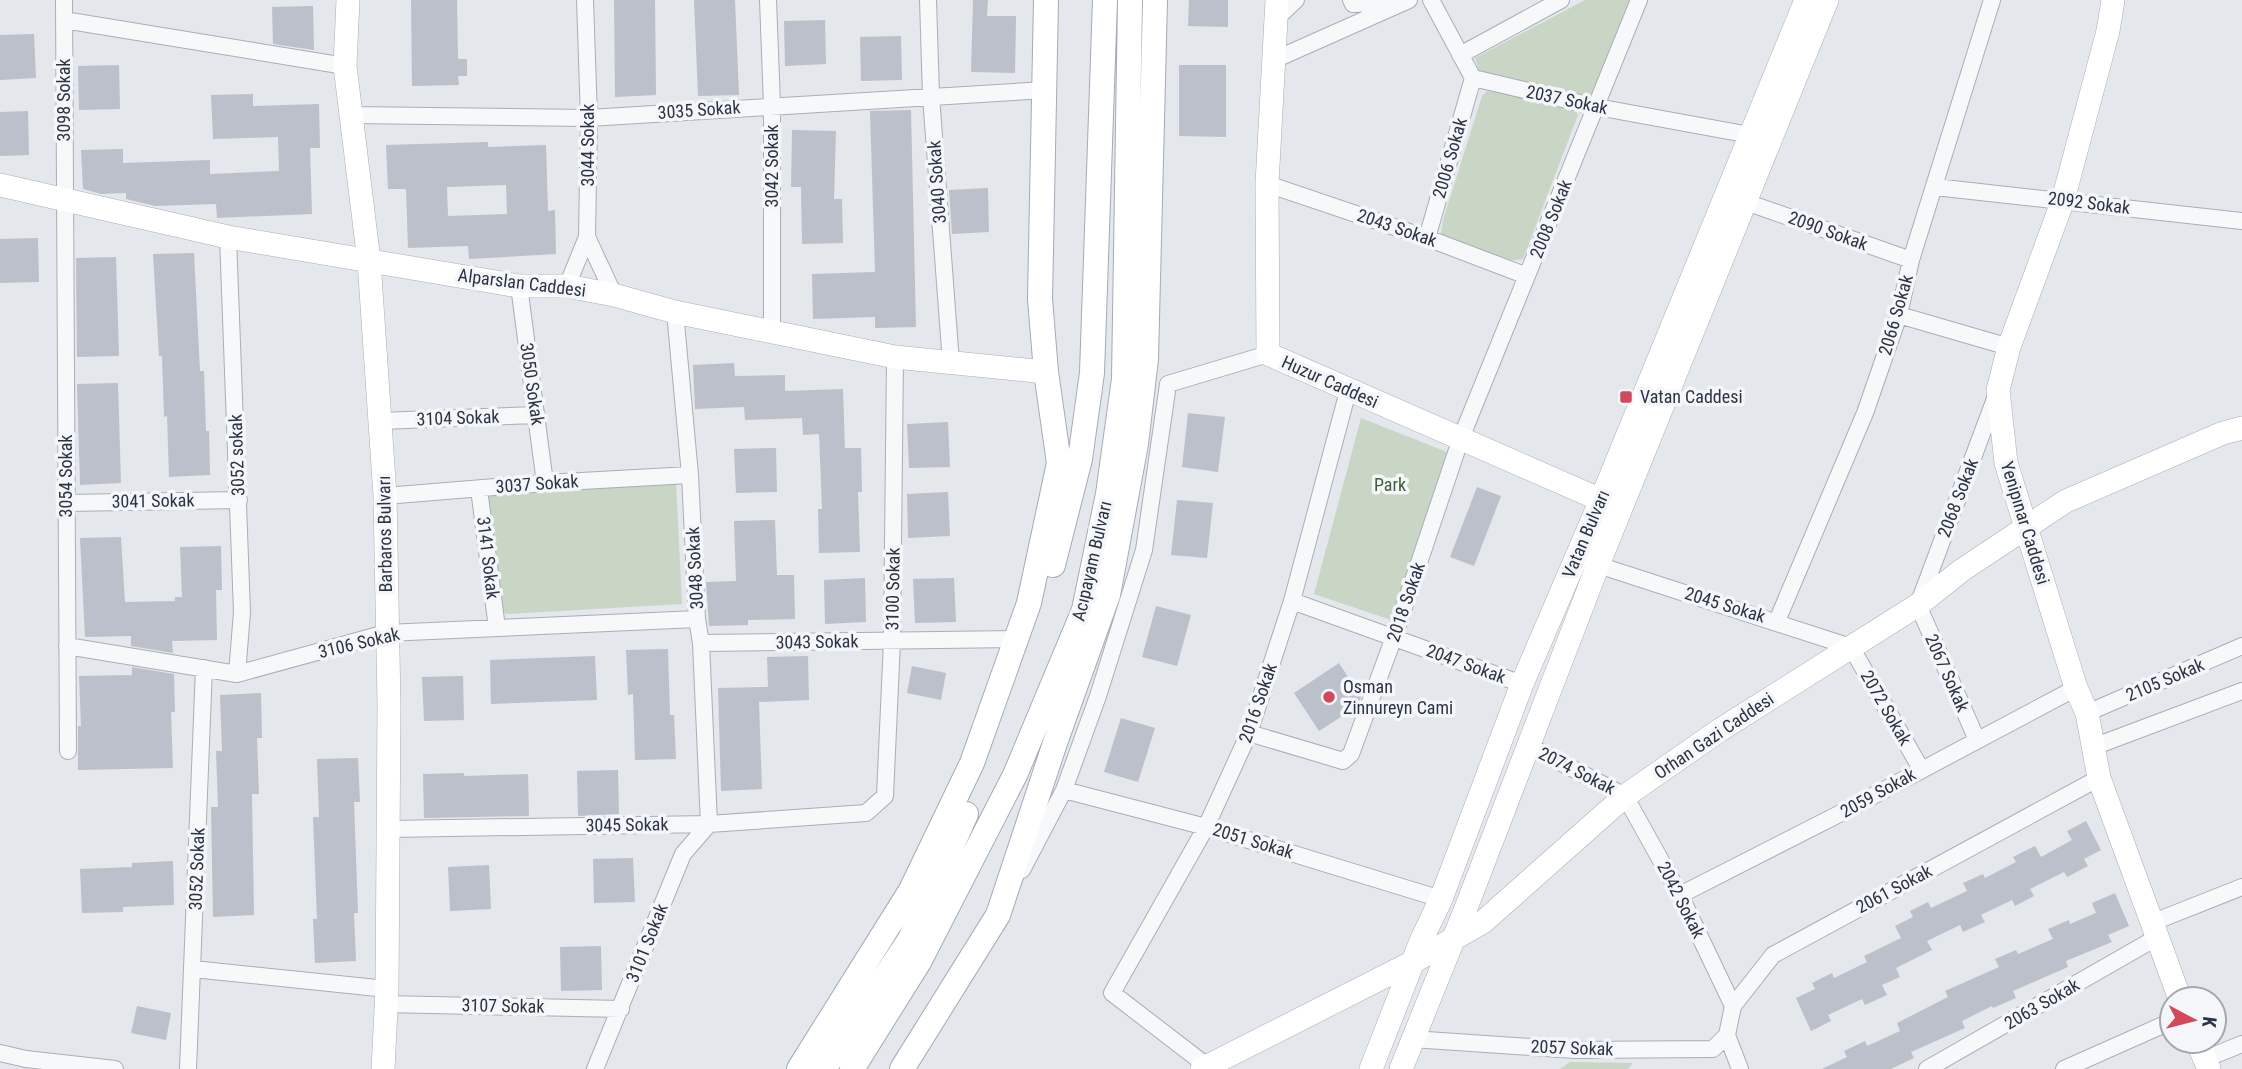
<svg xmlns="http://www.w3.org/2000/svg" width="2242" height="1069" font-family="'Roboto Condensed',sans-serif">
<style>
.green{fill:#c9d6c5}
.building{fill:#bbc0ca;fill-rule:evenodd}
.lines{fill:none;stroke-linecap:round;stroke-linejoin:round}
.street-casing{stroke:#a9aeb7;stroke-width:18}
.secondary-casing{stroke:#a9aeb7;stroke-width:24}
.primary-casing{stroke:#a3abb8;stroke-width:26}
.street{stroke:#f7f8fa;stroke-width:16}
.secondary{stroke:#fff;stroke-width:23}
.primary{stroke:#fff;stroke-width:24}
.poi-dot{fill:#d1495b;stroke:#f4f6f9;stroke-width:2.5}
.labels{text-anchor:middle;stroke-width:7;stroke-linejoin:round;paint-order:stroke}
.street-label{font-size:18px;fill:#2b3445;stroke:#f4f6f9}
.poi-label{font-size:18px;fill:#2b3445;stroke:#f4f6f9;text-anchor:start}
.park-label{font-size:18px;fill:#3f6138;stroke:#f4f6f9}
</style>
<rect width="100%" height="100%" fill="#e4e7ec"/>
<path class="green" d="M1585 0H1630L1595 92 1587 96 1480 73 1475 58Z
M1487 91 1574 108 1578 115 1523 259 1508 261 1441 234 1443 220 1482 96Z
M1361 418 1447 452 1394 621 1314 594Z
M676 481 682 604 506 614 500 609 487 493Z
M1570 1062 1633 1063 1628 1069H1560Z"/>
<path class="building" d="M411 0H457L458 59H467V76H458L459 85 412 86Z
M614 0H655L656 95 615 97Z
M694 0H735L739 95 698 96Z
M973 0H988L987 16H1016L1015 73 971 72Z
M1189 0H1228V27L1188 26Z
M313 6 314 50 273 44 272 7Z
M825 20 826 64 785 66 784 21Z
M34 34 36 78 0 80V35Z
M901 36 902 80 861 81 860 37Z
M119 65 120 109 79 110 78 66Z
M1179 65H1226V137L1179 136Z
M253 94V106L319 104 320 148H310L312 214 217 218 216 204 155 206 126 199V193L101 194 83 189 81 150 123 149V163L210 160V174L279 171 278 137 213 139 211 95Z
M911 110 916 327 875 328V317L813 319 812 274 875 272 870 111Z
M28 111 29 155 0 156V112Z
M792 130 836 131 834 199H842L843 243 802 244 801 187H791Z
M488 142V147L546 145 548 211 555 210 556 254 469 259 468 246 408 248 406 189H388L386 145ZM506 185 507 214 448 216 447 187Z
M988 188 989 232 952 234 949 190Z
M38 238 39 282 0 283V239Z
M194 253 200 371H204L206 431H209L210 475 169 477 167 416 164 417 162 356H159L153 254Z
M116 257 119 356 77 357 76 258Z
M734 363 735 376 785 375V391L843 389 845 448H861L862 492H858L860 552 819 553 818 509H822L819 434 803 435 802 418 745 420 744 407 695 409 693 365Z
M118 383 121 483 80 485 77 384Z
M1188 413 1225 417 1218 472 1182 467Z
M948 422 950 467 909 468 907 424Z
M776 448 777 492 736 493 734 449Z
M1477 487 1501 496 1474 566 1450 557Z
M948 492 950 536 908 538 907 494Z
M1177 500 1213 503 1207 558 1171 555Z
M775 520 777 575H794L795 619 748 620V625L709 626 706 582 736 581 734 521Z
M121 537 125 602 175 601V597H182L180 547 221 546 222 590H216L217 640 172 641 173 653 131 646V636L85 637 80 538Z
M865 578 866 622 825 624 824 580Z
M954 578 956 622 915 623 913 579Z
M1156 606 1191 615 1177 666 1142 657Z
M668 649 670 715H674L676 759 635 760 633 694 628 695 626 650Z
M595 656 597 700 491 704 490 660Z
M808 656 809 700 759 702 762 789 721 791 718 688 768 687 767 657Z
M1339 663 1361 697 1358 706 1319 731 1294 693Z
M912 666 946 673 941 700 907 693Z
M132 667 174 674 175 712H171L173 768 78 770V726H81L79 676 132 675Z
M463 676 464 720 424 721 422 677Z
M261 693 262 738H257L259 794H252L254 915 213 917 211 807H218L216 751H222L220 695Z
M1121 718 1155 728 1138 782 1104 772Z
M358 758 360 802H354L358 913H354L356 961 315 963 313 919H317L313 817H319L317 759Z
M618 770 619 814 578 816 577 771Z
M464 773V776L528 774 529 816 424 818 423 774Z
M2086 821 2101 850 2084 859 2088 866 2067 877 2064 872 2030 889 2034 896 2015 906 2012 900 1981 915 1985 922 1963 932 1960 925 1927 941 1932 950 1896 968 1900 977 1882 985 1887 995 1865 1005 1862 999 1828 1015 1831 1021 1811 1031 1796 998 1815 989 1812 983 1832 973 1834 978 1867 962 1864 956 1901 938 1895 926 1913 917 1910 911 1928 902 1931 908 1967 891 1963 883 1983 874 1985 878 2016 862 2013 857 2035 846 2041 857 2072 840 2067 831Z
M633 858 635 902 594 903 593 859Z
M173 861 174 905 123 907V912L82 913 80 869 132 867V863Z
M489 865 491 909 450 911 448 867Z
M2115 893 2129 926 2108 935 2112 942 2066 961 2068 967 2013 991 2016 998 1993 1008 1992 1006 1962 1021 1965 1028 1911 1052 1914 1058 1891 1069H1822L1847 1057 1844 1051 1865 1041 1867 1046 1900 1031 1897 1023 1948 997 1945 991 1999 967 1995 959 2016 950 2018 954 2053 939 2048 929 2069 920 2070 924 2096 913 2092 903Z
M601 946 602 990 561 991 560 947Z
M137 1006 171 1013 166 1040 131 1033Z"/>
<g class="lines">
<defs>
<path id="street" d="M64 0 68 751
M768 0 772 105V332
M928 0 931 96 951 363
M1351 0 1353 4 1396 2
M1431 0 1473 78 1597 107 1750 135
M1277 18 1296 0
M64 20 345 66
M1460 55 1561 0
M1274 60 1409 0
M352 115 589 118 1045 90
M1267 184 1427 238 1527 276
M1935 187 2242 221
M1746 202 1911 260
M228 237 242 612 237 674
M587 237 614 295
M1427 238 1473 78
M519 286 545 483
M567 286 587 237 589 118 585 0
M675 312 690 475 697 619 701 643 709 824
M1899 315 2009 347
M380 421 537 415
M479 489 497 628
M385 496 545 483 690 475
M67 503 239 500
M1598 565 1851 647 1921 769
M1292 601 1522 684
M1777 621 1865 413 1899 315 1911 260 1992 0
M701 643 1017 639
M67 646 237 674 386 633 697 619
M2087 713 2242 646
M1249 733 1343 761 1351 754 1394 637 1461 438 1639 0
M1977 740 1918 605 1996 396
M1529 746 1625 796 1680 895 1733 1006
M2093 747 2242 691
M1064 790 1206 827 1441 899
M388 829 709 824 866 813 885 796 892 641 895 357
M1022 870 1064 790 1098 696 1144 550 1168 384 1268 354
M1680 895 1839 814 2076 688
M2151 923 2242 887
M193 969 387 989
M385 1004 621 1009
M1727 1035 1733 1006 1773 955 2099 778
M1727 1035 1740 1069
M1412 1039 1575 1050 1713 1049 1727 1035
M0 1053 26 1059 115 1069
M2205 1059 2242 1044
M1207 1066 1112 993 1206 827 1249 733 1292 601 1348 391
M188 1069 204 668
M595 1069 683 854 709 824
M1927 1069 2156 938
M2064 1069 2172 1021"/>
<path id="secondary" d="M348 0 345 66 369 261 385 496 389 705 387 989 383 1069
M1277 0 1267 184 1268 354 1601 500
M2113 0 2108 31 2063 200 2009 347 1998 390 2006 463 2076 688 2087 713 2099 778 2180 999
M0 185 228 237 519 286H567L614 295 675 312 895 357 1046 372
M2197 1041 2209 1069
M1202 1069 1413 962 1483 922 1625 796 1720 730 1918 605 1962 570 2066 501 2223 433 2242 428
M1371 1069 1421 941 1441 899 1522 684 1601 500 1806 0
M1401 1069 1466 908 1598 565 1827 0"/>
<path id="primary" d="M1053 565 1080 459 1092 373 1105 0
M799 1069 911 890 972 763 1029 603 1059 463 1046 372 1040 299 1046 0
M824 1069 910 939 966 814
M852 1069 919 962 1015 775 1084 610 1108 494 1124 379 1130 0
M902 1069 998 915 1055 743 1108 595 1136 444 1146 359 1155 0"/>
</defs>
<use href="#street" class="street-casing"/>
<use href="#secondary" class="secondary-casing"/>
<use href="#primary" class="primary-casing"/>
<use href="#street" class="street"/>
<use href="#secondary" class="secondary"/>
<use href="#primary" class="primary"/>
</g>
<g class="poi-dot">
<rect x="1619" y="390" width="14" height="14" rx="3.5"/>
<circle cx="1329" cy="697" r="7"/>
</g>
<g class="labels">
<g class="street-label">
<text transform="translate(64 100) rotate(-90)" y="6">3098 Sokak</text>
<text transform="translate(1567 100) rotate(12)" y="6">2037 Sokak</text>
<text transform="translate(699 110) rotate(-4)" y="6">3035 Sokak</text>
<text transform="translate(588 145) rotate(-90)" y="6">3044 Sokak</text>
<text transform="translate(1450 158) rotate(-74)" y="6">2006 Sokak</text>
<text transform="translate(772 166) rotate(-90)" y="6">3042 Sokak</text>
<text transform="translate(937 182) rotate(-94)" y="6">3040 Sokak</text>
<text transform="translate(2089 203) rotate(7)" y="6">2092 Sokak</text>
<text transform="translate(1551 219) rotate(-68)" y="6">2008 Sokak</text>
<text transform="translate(1397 228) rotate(19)" y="6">2043 Sokak</text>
<text transform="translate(1828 231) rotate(20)" y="6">2090 Sokak</text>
<text transform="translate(522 283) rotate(7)" y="6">Alparslan Caddesi</text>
<text transform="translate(1896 315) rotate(-74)" y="6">2066 Sokak</text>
<text transform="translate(1330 382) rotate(24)" y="6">Huzur Caddesi</text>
<text transform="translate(532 384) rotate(82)" y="6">3050 Sokak</text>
<text transform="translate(458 418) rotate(-2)" y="6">3104 Sokak</text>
<text transform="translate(237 455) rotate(-92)" y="6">3052 sokak</text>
<text transform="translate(66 476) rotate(-90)" y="6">3054 Sokak</text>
<text transform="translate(537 484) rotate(-4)" y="6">3037 Sokak</text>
<text transform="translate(1958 498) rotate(-69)" y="6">2068 Sokak</text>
<text transform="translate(153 501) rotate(-1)" y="6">3041 Sokak</text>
<text transform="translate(2025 523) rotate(73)" y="6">Yenipınar Caddesi</text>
<text transform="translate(385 534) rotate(-91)" y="6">Barbaros Bulvarı</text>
<text transform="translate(1586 534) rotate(-67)" y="6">Vatan Bulvarı</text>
<text transform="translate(488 558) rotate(83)" y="6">3141 Sokak</text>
<text transform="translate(1092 561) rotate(-77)" y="6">Acıpayam Bulvarı</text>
<text transform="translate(695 568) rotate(-93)" y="6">3048 Sokak</text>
<text transform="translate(893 589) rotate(-89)" y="6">3100 Sokak</text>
<text transform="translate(1406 602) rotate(-71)" y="6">2018 Sokak</text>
<text transform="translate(1725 605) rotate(17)" y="6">2045 Sokak</text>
<text transform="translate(817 642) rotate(-1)" y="6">3043 Sokak</text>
<text transform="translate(359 643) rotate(-13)" y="6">3106 Sokak</text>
<text transform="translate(1466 664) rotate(20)" y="6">2047 Sokak</text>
<text transform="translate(1947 673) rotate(66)" y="6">2067 Sokak</text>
<text transform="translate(2165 680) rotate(-23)" y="6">2105 Sokak</text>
<text transform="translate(1258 703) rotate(-71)" y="6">2016 Sokak</text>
<text transform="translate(1886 708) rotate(60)" y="6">2072 Sokak</text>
<text transform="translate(1714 736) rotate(-34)" y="6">Orhan Gazi Caddesi</text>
<text transform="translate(1577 771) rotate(27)" y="6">2074 Sokak</text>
<text transform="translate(1878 793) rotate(-29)" y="6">2059 Sokak</text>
<text transform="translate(627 825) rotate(-1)" y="6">3045 Sokak</text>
<text transform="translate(1253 841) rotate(17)" y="6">2051 Sokak</text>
<text transform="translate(197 869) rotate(-88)" y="6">3052 Sokak</text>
<text transform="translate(1894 889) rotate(-28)" y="6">2061 Sokak</text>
<text transform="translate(1681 900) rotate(63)" y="6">2042 Sokak</text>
<text transform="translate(647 943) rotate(-68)" y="6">3101 Sokak</text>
<text transform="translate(2042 1004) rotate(-30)" y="6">2063 Sokak</text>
<text transform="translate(503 1006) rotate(1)" y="6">3107 Sokak</text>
<text transform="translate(1572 1048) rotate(2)" y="6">2057 Sokak</text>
</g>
<g class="poi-label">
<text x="1640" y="403">Vatan Caddesi</text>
<text x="1343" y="693">Osman<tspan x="1343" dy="21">Zinnureyn Cami</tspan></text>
</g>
<g class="park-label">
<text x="1390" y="491">Park</text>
</g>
</g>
<g transform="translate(2193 1020) rotate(97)"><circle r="33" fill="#f4f6f9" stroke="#a4a8b1" stroke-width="2"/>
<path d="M0-5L12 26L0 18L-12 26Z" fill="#d1495b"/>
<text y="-10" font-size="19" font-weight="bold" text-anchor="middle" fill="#2b3445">K</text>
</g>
</svg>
